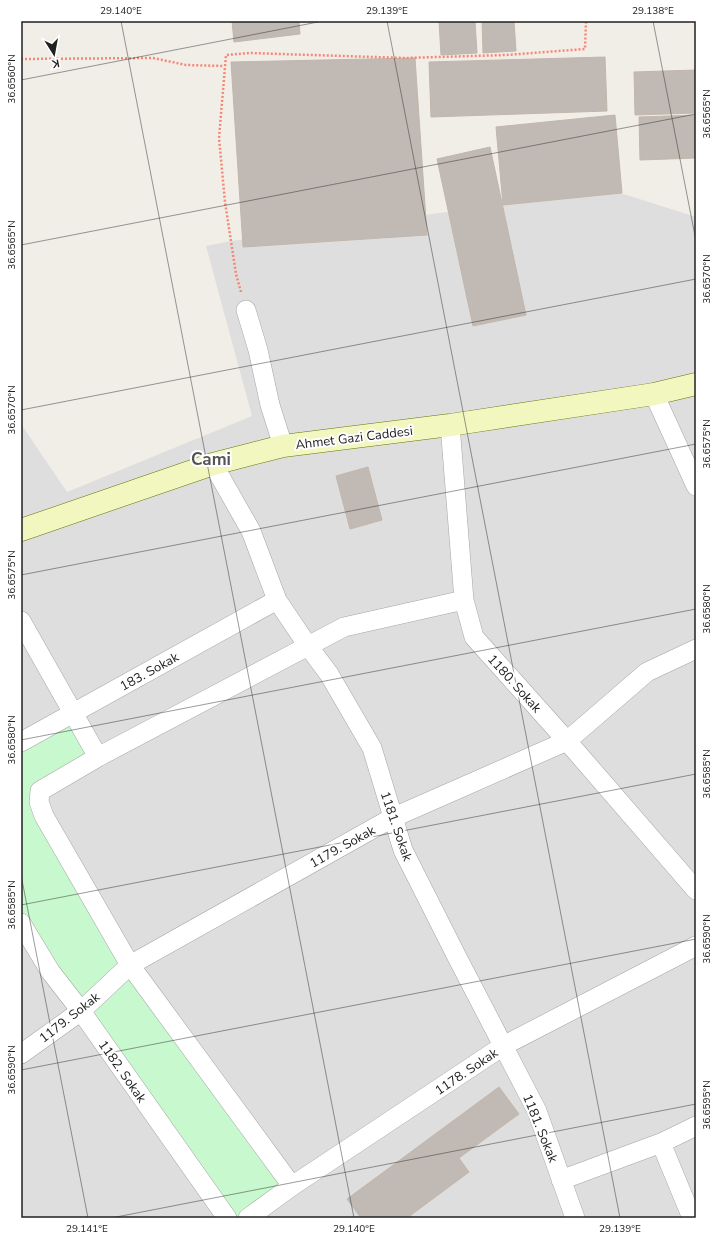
<svg xmlns="http://www.w3.org/2000/svg" width="717" height="1239" font-family="'Nunito Sans',sans-serif">
<style>
.residential{fill:#dfdede}
.park{fill:#c8f8ce}
.building{fill:#c1bab4;stroke:#c2b6ab}
.lines{fill:none;stroke-linecap:round;stroke-linejoin:round}
.street-casing{stroke:#a5a5a5;stroke-width:20}
.secondary-casing{stroke:#66760a;stroke-width:23}
.path{stroke:#f48775;stroke-width:2.5;stroke-dasharray:2 2;stroke-linecap:butt}
.street{stroke:#fff;stroke-width:19}
.secondary{stroke:#f2f7bf;stroke-width:22}
.ticks{fill:none;stroke:#212121;stroke-width:1;stroke-opacity:0.45}
.labels{text-anchor:middle;stroke-width:4;stroke-linejoin:round;paint-order:stroke}
.street-label{font-size:13px;fill:#212121;stroke:#fff}
.district-label{font-size:17px;font-weight:bold;fill:#545454;stroke:#fff}
.neatline{fill:none;stroke:#212121;stroke-width:1.5}
.ticks-label{font-size:10px;text-anchor:middle;fill:#212121}
</style>
<rect width="100%" height="100%" fill="#f1eee8"/>
<path class="residential" d="M611 190 696 217V1218H21V424L67 492 252 416 206 246 231 241Z"/>
<path class="park" d="M74 712 98 757 41 791 130 965 292 1186 248 1218H227L21 923V742Z"/>
<path class="building" d="M232 21H299L300 34 234 42Z
M439 21H475L477 53 441 55Z
M482 21H514L516 51 483 53Z
M605 57 607 111 431 117 429 62Z
M415 58 427 235 243 247 231 62Z
M696 70V113L635 115 634 72Z
M615 115 622 193 503 205 496 127Z
M696 115V158L640 160 639 117Z
M490 147 526 315 473 326 437 159Z
M368 467 382 520 350 529 336 476Z
M499 1087 519 1114 459 1158 469 1172 407 1218H361L347 1199Z"/>
<g class="lines">
<defs>
<path id="street" d="M246 310 258 350 270 405 283 446
M654 394 696 486
M450 425 464 600 474 637 567 741 696 890
M213 464 251 531 277 600 308 646 329 674 372 748 403 850 457 957 537 1111 575 1218
M21 621 98 757
M21 742 277 600
M21 923 50 971 81 1011 227 1218
M21 1054 81 1011 130 965 392 818 567 741 647 672 696 649
M661 1143 692 1218
M561 1180 661 1143 696 1126
M292 1186 130 965 44 816 39 802 40 791 98 757 344 627 464 600
M248 1218 292 1186 503 1046 696 946"/>
<path id="secondary" d="M21 530 213 464 283 446 450 425 654 394 696 384"/>
</defs>
<use href="#street" class="street-casing"/>
<use href="#secondary" class="secondary-casing"/>
<path class="path" d="M21 59 153 58 186 65 224 66
M241 292 236 274 225 202 219 138 226 55 250 53 405 58 506 55 585 49 586 21"/>
<use href="#street" class="street"/>
<use href="#secondary" class="secondary"/>
</g>
<path class="ticks" d="M121 21 354 1218M387 21 620 1218M653 21 696 241M21 80 323 21M21 245 696 114M21 410 696 279M21 575 696 444M21 740 696 609M21 875 88 1218M21 905 696 774M21 1070 696 939M111 1218 696 1104"/>
<g class="labels">
<g class="street-label">
<text transform="translate(354 437) rotate(-7)" y="5">Ahmet Gazi Caddesi</text>
<text transform="translate(149 671) rotate(-29)" y="5">183. Sokak</text>
<text transform="translate(515 683) rotate(48)" y="5">1180. Sokak</text>
<text transform="translate(397 826) rotate(71)" y="5">1181. Sokak</text>
<text transform="translate(342 846) rotate(-29)" y="5">1179. Sokak</text>
<text transform="translate(69 1017) rotate(-38)" y="5">1179. Sokak</text>
<text transform="translate(123 1071) rotate(55)" y="5">1182. Sokak</text>
<text transform="translate(466 1071) rotate(-34)" y="5">1178. Sokak</text>
<text transform="translate(541 1128) rotate(68)" y="5">1181. Sokak</text>
</g>
<g class="district-label">
<text x="211" y="465">Cami</text>
</g>
</g>
<rect width="717" height="1239" fill="none" stroke="#ffffff" stroke-width="44"/>
<g transform="translate(54 54) rotate(169)" stroke="#ffffff" stroke-width="3" paint-order="stroke">
<path d="M0-3L7 15L0 10L-7 15Z" fill="#212121"/>
<text y="-6" font-size="11" font-weight="bold" text-anchor="middle" fill="#212121">K</text>
</g>
<rect x="22" y="22" width="673" height="1195" class="neatline"/>
<g class="ticks-label">
<text x="121" y="14">29.140°E</text>
<text x="387" y="14">29.139°E</text>
<text x="653" y="14">29.138°E</text>
<text transform="translate(11 79) rotate(-90)" y="4">36.6560°N</text>
<text transform="translate(706 114) rotate(-90)" y="4">36.6565°N</text>
<text transform="translate(11 245) rotate(-90)" y="4">36.6565°N</text>
<text transform="translate(706 279) rotate(-90)" y="4">36.6570°N</text>
<text transform="translate(11 410) rotate(-90)" y="4">36.6570°N</text>
<text transform="translate(706 444) rotate(-90)" y="4">36.6575°N</text>
<text transform="translate(11 575) rotate(-90)" y="4">36.6575°N</text>
<text transform="translate(706 609) rotate(-90)" y="4">36.6580°N</text>
<text transform="translate(11 740) rotate(-90)" y="4">36.6580°N</text>
<text transform="translate(706 774) rotate(-90)" y="4">36.6585°N</text>
<text transform="translate(11 905) rotate(-90)" y="4">36.6585°N</text>
<text transform="translate(706 939) rotate(-90)" y="4">36.6590°N</text>
<text transform="translate(11 1070) rotate(-90)" y="4">36.6590°N</text>
<text transform="translate(706 1105) rotate(-90)" y="4">36.6595°N</text>
<text x="87" y="1232">29.141°E</text>
<text x="354" y="1232">29.140°E</text>
<text x="620" y="1232">29.139°E</text>
</g>
</svg>
